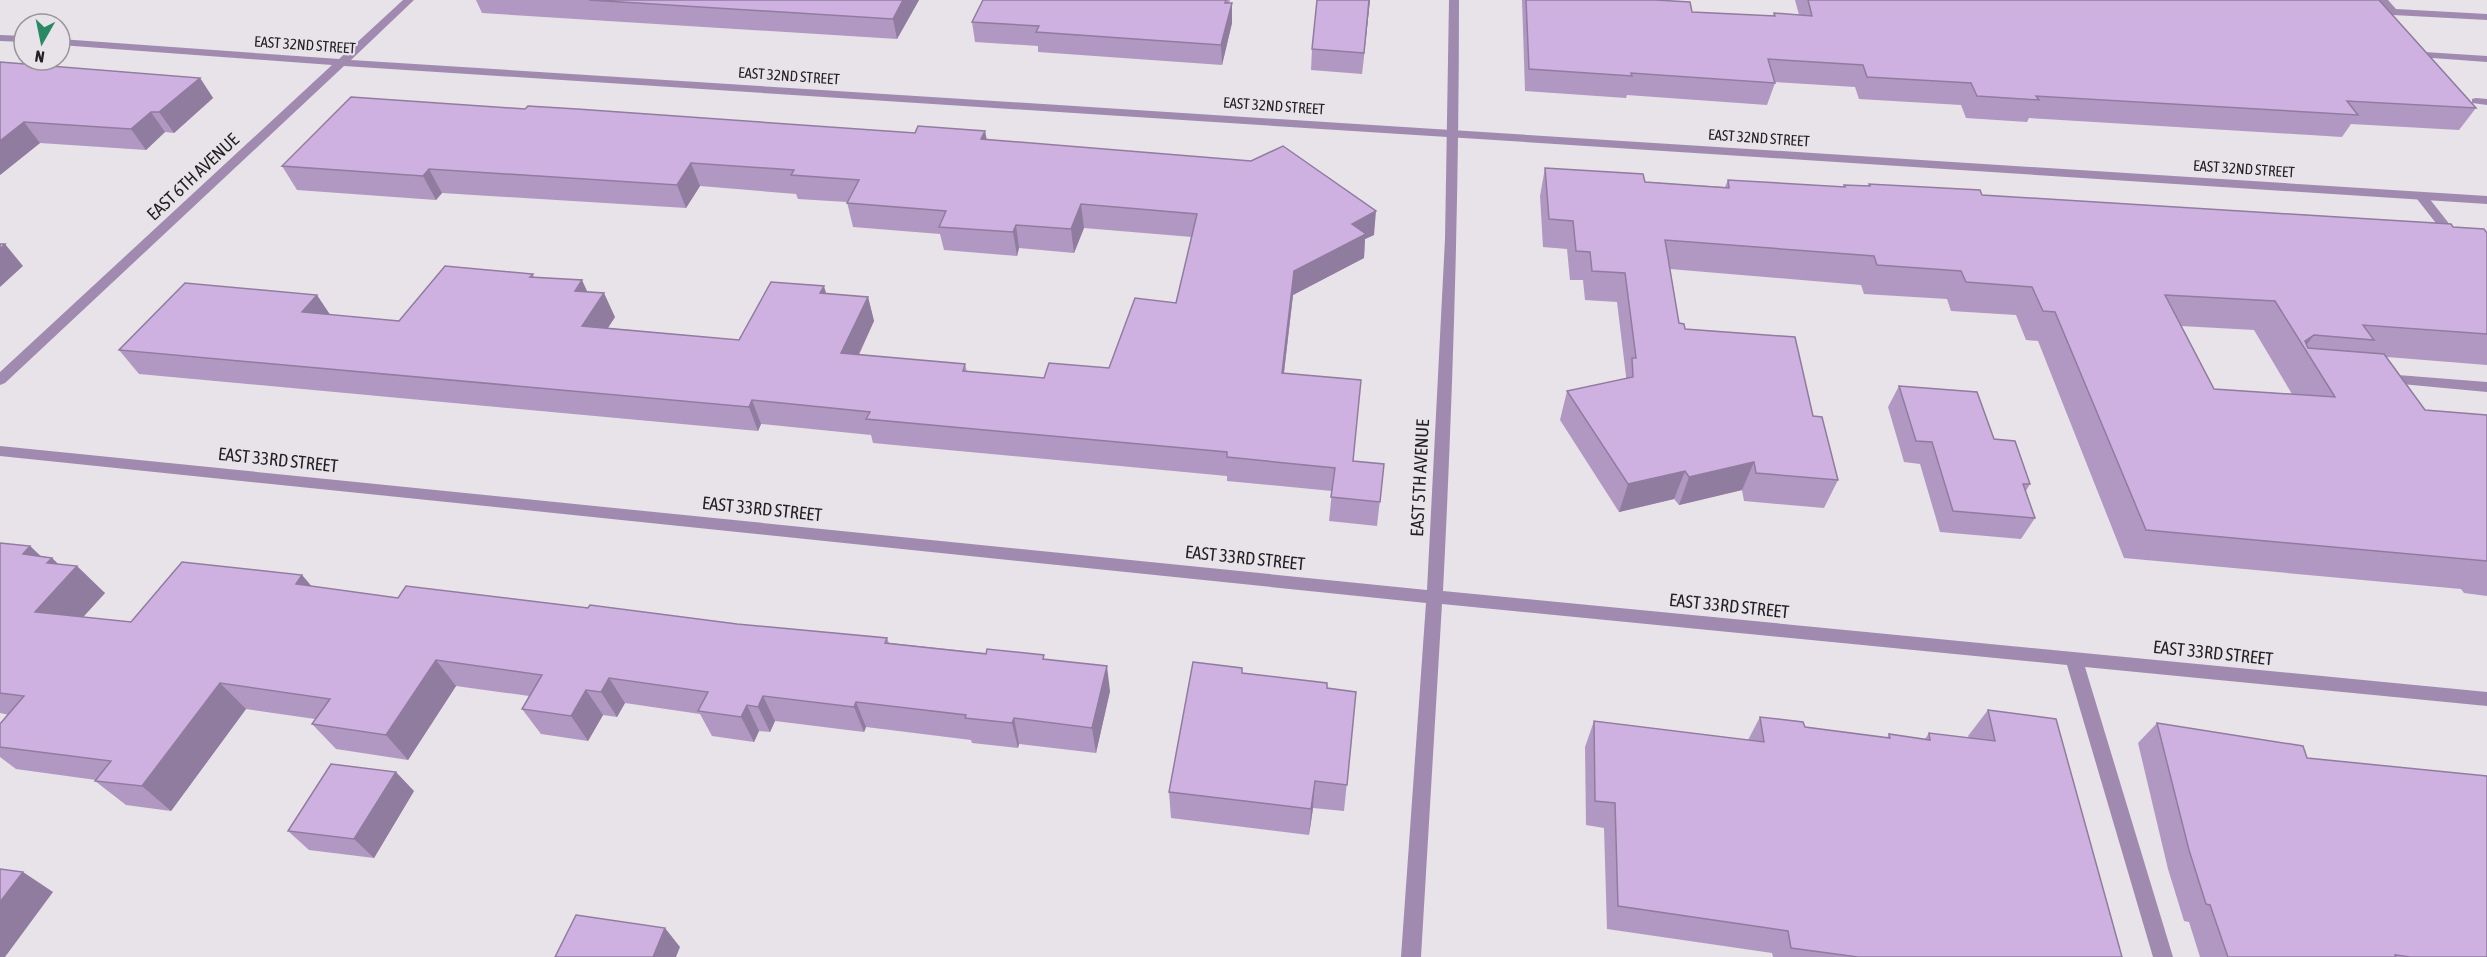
<svg xmlns="http://www.w3.org/2000/svg" width="2487" height="957" font-family="'Asap Condensed',sans-serif">
<style>
.lines{fill:none;stroke-linecap:round;stroke-linejoin:round}
.service{fill:#a18ab0;fill-rule:evenodd}
.minor{fill:#a18ab0;fill-rule:evenodd}
.tertiary{fill:#a18ab0;fill-rule:evenodd}
.wall{fill:#b198c2;fill-rule:evenodd}
.shaded-wall{fill:#907c9e}
.building{fill:#ceb1e1;stroke:#907c9e;stroke-width:1.5;fill-rule:evenodd}
.labels{text-anchor:middle;stroke-width:4.5;stroke-linejoin:round;paint-order:stroke}
.far-street-label{font-size:15px;fill:#232123;stroke:#e7e3e9}
.street-label{font-size:18px;fill:#232123;stroke:#e7e3e9}
</style>
<rect width="100%" height="100%" fill="#e7e3e9"/>
<g class="lines">
<path class="service" d="M2378 0H2388L2396 9 2487 14V20L2393 15 2389 14Z
M2409 51 2487 56V62L2405 56 2404 54Z
M2476 98 2487 99V105L2472 103V99Z
M2421 192 2425 193 2458 235 2460 238 2458 241H2450L2417 199 2415 196Z
M2385 374 2487 382V392L2380 382 2378 379 2380 376Z"/>
<path class="minor" d="M1449 0H1459C1459 197 1453 394 1443 591L2487 692V706L2085 667 2173 957H2153L2067 665 1442 604 1421 957H1401L1426 603 0 456V446L1427 590 1445 239Z"/>
<path class="tertiary" d="M403 0H414L351 60 2487 196V204L344 66 5 383 0 385V372L332 65 60 45V39L339 59Z
M0 35 24 36V42L0 41Z"/>
</g>
<path class="wall" d="M476 0H919L897 39 482 13Z
M983 0H1230L1229 3H1232V23L1222 65 1038 52V46L975 42 972 22Z
M1317 0H1370L1362 74 1311 70 1312 49Z
M1522 0H1656L1692 12 1773 16 1774 13 1799 15 1795 0H2379L2476 108 2459 130 2351 124 2342 137 2029 118 2027 122 1966 118 1961 105 1859 99 1855 87 1774 82 1775 83 1767 105 1627 95 1626 98 1525 91Z
M0 62 200 78 213 98 174 133 165 132 146 150 40 143 0 175Z
M525 109 915 133 985 131 987 140 1374 235 1365 239 1364 258 1293 295 1284 373 1353 461 1384 464 1377 526 1329 521 1332 491 1227 481V476L873 443 871 435 761 424 758 431 139 374 119 350 330 315 399 321 533 274 534 277 587 292 615 317 608 328 739 340 826 294 868 297 874 321 859 355 965 364 967 372 1044 378 1109 368 1176 303 1192 237 1084 228 1074 253 1019 248 1017 256 944 250 940 234 853 227 847 202 798 199 796 194 700 186 686 208 442 193 436 200 297 190 282 166Z
M1545 168 1645 182 1725 187 1728 180 1843 187 1844 185 1868 186 1869 184 1982 195 2453 227 2487 233V365L2387 357 2425 410 2487 415V596L2464 593 2461 589 2124 558 2038 341 2026 340 2016 315 1951 311 1947 299 1864 294 1861 285 1670 269 1679 323 1685 329 1813 416 1838 480 1824 508 1744 501 1742 490 1679 505 1674 499 1619 512 1560 420 1567 391 1626 379V376L1617 302 1585 300 1583 280H1570L1567 249 1543 247 1540 196ZM2181 326 2254 330 2292 394 2214 389Z
M1899 386 1994 439 2030 484 2026 491 2035 518 2021 539 1940 532 1920 464 1904 462 1888 407Z
M0 543 30 546 41 556 52 558 58 564 105 593 83 617 131 622 302 575 311 586 398 598 737 624 887 638 889 643 1045 659 1110 691 1096 753 1019 744 1018 748 972 743 971 740 866 727 864 732 775 721 770 732 759 731 754 742 712 736 700 714 625 703 617 717 603 715 588 741 541 734 522 709 529 696 456 686 408 760 336 749 312 724 315 719 246 709 171 811 126 805 95 781 96 780 16 769 0 757V724L9 715 0 713Z
M1242 673 1327 688 1356 692 1344 811 1313 808 1309 835 1171 818 1169 792Z
M1988 710 2122 957H1773L1772 953 1607 929 1604 828 1586 825 1585 747 1594 721 1748 740 1760 717 1805 727 1887 738 1889 734 1925 739 1929 733 1969 738 1968 736Z
M2157 723 2307 758 2487 957H2200L2189 922 2184 921 2168 869 2138 743Z
M414 791 374 858 309 850 288 831Z"/>
<path class="shaded-wall" d="M903 0H919L897 39 893 19Z
M1369 0H1370L1362 74 1364 53Z
M1232 3V23L1222 65 1221 45Z
M200 78 213 98 174 133 159 112Z
M151 112 165 132 146 150 131 129Z
M24 122 40 143 0 175V141Z
M985 131 989 155 981 139Z
M691 163 700 186 686 208 677 185Z
M429 169 442 193 436 200 423 176Z
M1081 204 1084 228 1074 253 1071 229Z
M1376 211 1374 235 1365 239 1364 258 1293 295 1281 397 1282 373 1294 271 1352 224Z
M1016 225 1019 248 1017 256 1013 232Z
M5 244 23 266 0 287V249Z
M582 280 593 304 575 291Z
M824 286 831 310 820 293Z
M604 293 615 317 593 350 582 326Z
M317 295 333 319 302 312Z
M868 297 874 321 848 377 841 353Z
M2314 335 2304 348 2305 341Z
M752 400 761 424 758 431 749 407Z
M1754 462 1742 490 1679 505 1689 477Z
M1685 471 1674 499 1619 512 1628 484Z
M30 546 47 563 52 558 69 575 77 566 105 593 64 638 35 612 23 554Z
M302 575 325 602 296 584Z
M436 660 456 686 408 760 386 735Z
M1107 666 1110 691 1096 753 1092 728Z
M609 678 625 703 617 717 601 692Z
M220 683 246 709 171 811 142 786Z
M586 690 603 715 588 741 571 716Z
M763 696 775 721 770 732 758 707Z
M856 702 866 727 864 732 854 707Z
M747 705 759 731 754 742 741 717Z
M1014 718 1019 744 1018 748 1012 723Z
M396 772 414 791 374 858 354 839Z
M1315 781 1313 808 1309 835 1311 809Z
M23 872 53 892 5 957H0V902Z
M665 928 680 947 676 957H653Z"/>
<path class="building" d="M589 0H903L893 19Z
M983 0H1226L1225 3H1232L1221 45 1036 32 1039 26 972 22Z
M1317 0H1369L1364 53 1312 49Z
M1526 0H1656L1690 2 1692 12 1775 16 1774 13 1812 16 1808 0H2379L2476 108 2347 101 2358 115 2036 96 2039 100 1977 96 1971 83 1867 77 1863 65 1768 59 1775 83 1631 73 1632 76 1529 69Z
M0 62 200 78 159 112H151L131 129 24 122 0 141Z
M351 97 525 109 528 106 577 109 915 133 918 126 985 131 981 139 1251 161 1283 146 1376 211 1352 224 1366 234 1294 271 1282 373 1361 380 1353 461 1384 464 1380 502 1331 497 1335 468 1227 457V452L866 419 870 412 752 400 749 407 119 350 185 283 317 295 302 312 399 321 445 266 533 274 530 277 582 280 575 291 604 293 582 326 739 340 771 282 824 286 820 293 868 297 841 353 965 364 963 371 1044 378 1049 363 1109 368 1135 298 1176 303 1197 214 1081 204 1071 229 1016 225 1013 232 939 227 946 211 847 203 859 180 791 175 794 170 691 163 677 185 429 169 423 176 282 166Z
M1545 168 1643 174 1645 182 1729 188 1728 180 1845 187 1844 185 1870 186 1869 184 1980 190 1982 195 2451 224 2453 227 2484 229 2487 233V334L2363 325 2374 340 2314 335 2305 341 2308 348 2384 354 2425 410 2487 415V561L2146 530 2055 312 2043 311 2032 287 1966 282 1961 271 1877 265 1874 256 1665 240 1679 323 1684 324 1685 329 1795 337 1813 416 1822 417 1838 480 1756 473 1754 462 1689 477 1685 471 1628 484 1567 391 1633 377 1632 358H1636L1625 273 1592 271 1590 252 1576 251 1573 221 1549 219ZM2165 295 2275 301 2335 397 2214 389Z
M0 244H5L0 249Z
M1899 386 1977 392 1994 439 2015 441 2030 484H2023L2035 518 1953 511 1932 442 1916 441Z
M0 543 30 546 23 554 52 558 47 563 77 566 35 612 131 622 182 562 302 575 296 584 398 598 406 586 588 608 590 605 737 624 887 638 885 643 986 654 987 649 1044 655 1043 659 1107 666 1092 728 1014 718 1012 723 965 718 966 715 856 702 854 707 763 696 758 707 747 705 741 717 698 711 708 692 609 678 601 692 586 690 571 716 522 709 542 675 436 660 386 735 312 724 330 699 220 683 142 786 95 781 111 761 0 747V724L24 696 0 693Z
M1193 662 1242 668V673L1327 683V688L1356 692 1347 785 1315 781 1311 809 1169 792Z
M1988 710 2056 719 2122 957H1858L1791 948 1788 931 1618 906 1615 803 1595 801 1594 721 1764 742 1760 717 1803 722 1805 727 1890 738 1889 734 1930 740 1929 733 1995 741Z
M2157 723 2303 746 2307 758 2487 776V957H2411L2395 955 2396 957H2228L2210 905 2206 904 2189 850Z
M331 764 396 772 354 839 288 831Z
M0 869 23 872 0 902Z
M576 915 665 928 653 957H555Z"/>
<g class="labels">
<g class="far-street-label">
<text transform="translate(305 45) rotate(4)" y="5">EAST 32ND STREET</text>
<text transform="translate(789 76) rotate(4)" y="5">EAST 32ND STREET</text>
<text transform="translate(1274 106) rotate(4)" y="5">EAST 32ND STREET</text>
<text transform="translate(1759 138) rotate(4)" y="5">EAST 32ND STREET</text>
<text transform="translate(2244 169) rotate(4)" y="5">EAST 32ND STREET</text>
</g>
<g class="street-label">
<text transform="translate(193 177) rotate(-43)" y="6">EAST 6TH AVENUE</text>
<text transform="translate(278 460) rotate(6)" y="6">EAST 33RD STREET</text>
<text transform="translate(1420 478) rotate(-87)" y="6">EAST 5TH AVENUE</text>
<text transform="translate(762 509) rotate(6)" y="6">EAST 33RD STREET</text>
<text transform="translate(1245 558) rotate(6)" y="6">EAST 33RD STREET</text>
<text transform="translate(1729 606) rotate(6)" y="6">EAST 33RD STREET</text>
<text transform="translate(2213 653) rotate(6)" y="6">EAST 33RD STREET</text>
</g>
</g>
<g transform="translate(42 42) rotate(189)"><circle r="28" fill="#e7e3e9" stroke="#99959a" stroke-width="1.5"/>
<path d="M0-4.5L10 22L0 15L-10 22Z" fill="#288962"/>
<text y="-9" font-size="16" font-weight="bold" text-anchor="middle" fill="#232123">N</text>
</g>
</svg>
